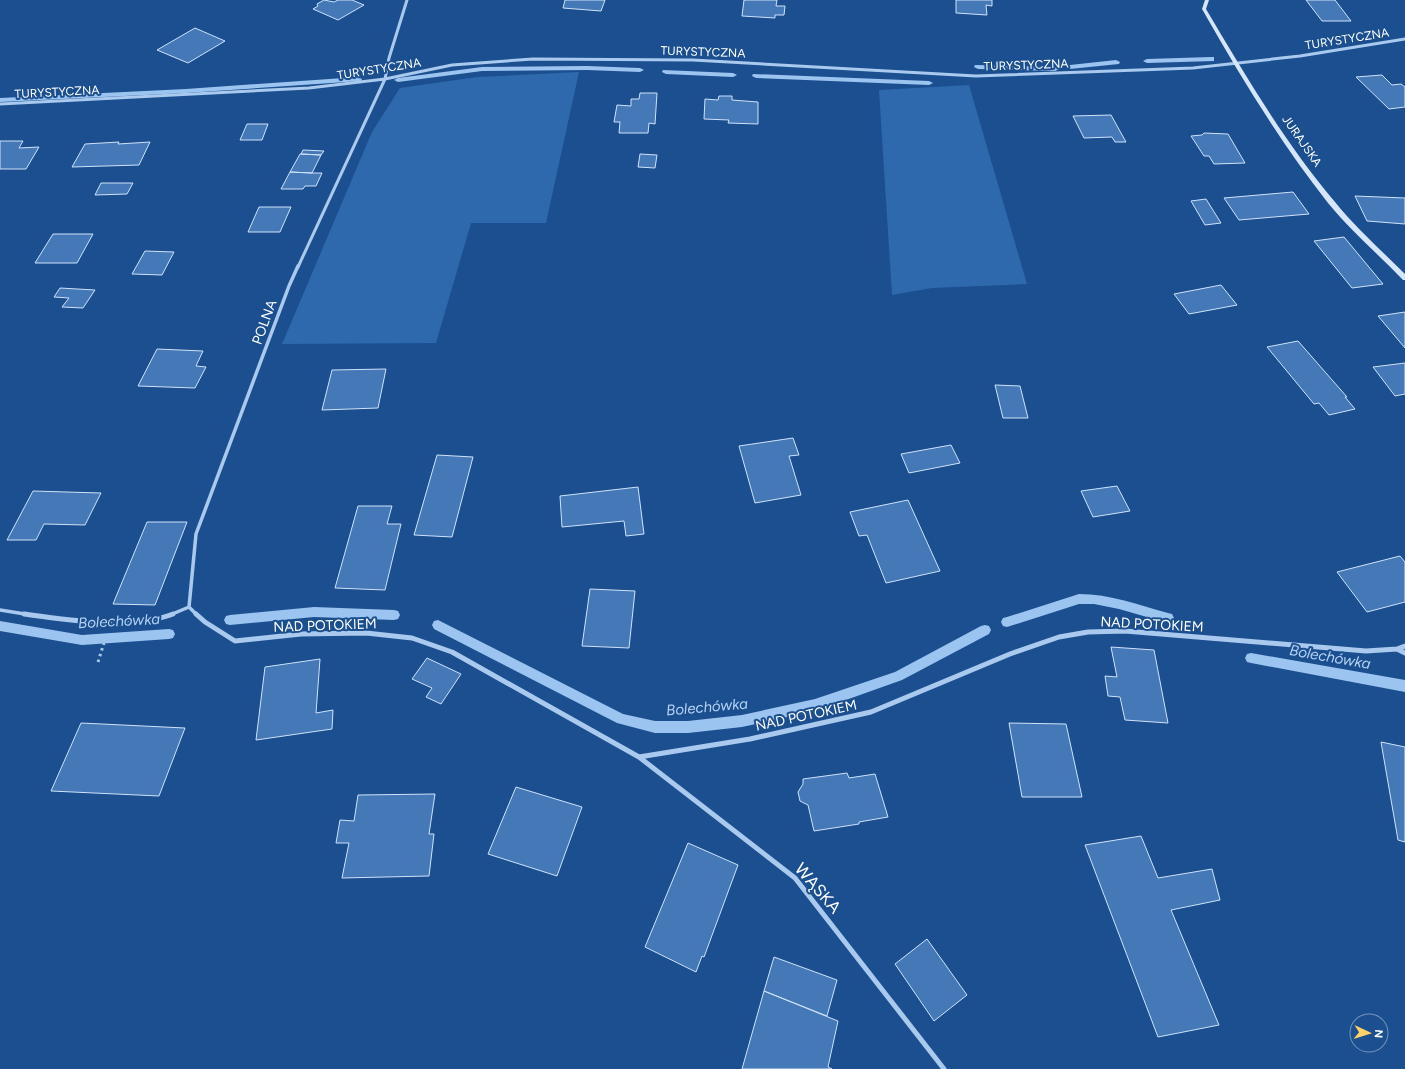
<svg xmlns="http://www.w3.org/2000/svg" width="1405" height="1069" font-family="Figtree,sans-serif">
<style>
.green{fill:#2e69ad}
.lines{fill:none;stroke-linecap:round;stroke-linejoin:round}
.stream{fill:#9cc4f0;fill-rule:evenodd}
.building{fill:#4478b7;stroke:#cfe3fa}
.path{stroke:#a9c9ee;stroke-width:3;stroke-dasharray:2.5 3.5;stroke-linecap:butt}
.street-far2{stroke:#a9c9ee;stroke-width:3}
.street-far1{stroke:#a9c9ee;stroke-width:3.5}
.street{stroke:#a9c9ee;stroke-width:5}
.secondary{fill:#d6e6fa;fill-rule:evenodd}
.labels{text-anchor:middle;stroke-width:4;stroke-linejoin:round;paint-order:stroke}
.far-street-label{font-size:12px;fill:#fff;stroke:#1b4f8f}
.street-label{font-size:14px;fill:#fff;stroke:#1b4f8f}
.water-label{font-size:15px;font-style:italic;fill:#b5d3f5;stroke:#1b4f8f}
.near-street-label{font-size:17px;fill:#fff;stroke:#1b4f8f}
</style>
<rect width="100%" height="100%" fill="#1b4f8f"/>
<path class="green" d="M579 72 546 223H471L436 343 282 344 372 132 400 88 477 77Z
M969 85 1027 284 932 288 892 295 879 90Z"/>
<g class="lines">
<path class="stream" d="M1211 57H1214V61L1147 63 1143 61 1147 59Z
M1116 60 1120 62 1119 64 1070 69 1066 67 1070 65Z
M975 65 1055 67 1059 69 1055 71 978 69 974 67Z
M587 66 640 68 644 70 640 72 587 70 482 71 398 82 394 80 398 78 482 67Z
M663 70 733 73 737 75 733 77 666 74 662 72Z
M753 74 929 81 933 83 929 85 756 78 752 76Z
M358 77 362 79 361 81 186 93 0 102V98L186 89Z
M1079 594C1110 594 1139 605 1168 613L1172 614 1174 618 1172 622 1168 623 1119 609 1094 604H1079L1007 627 1003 626 1001 622 1003 618 1007 617Z
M314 607 394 610 398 611 400 615 398 619 394 620 314 617 230 625 226 624 224 620 226 616 230 615Z
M438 620 623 714 655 721H688L742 715 815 699 895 672 981 626 985 625 989 626 991 630 989 634 902 680 815 711 742 727 688 733H655L617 723 434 629 432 625 434 621Z
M0 621 82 635 169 629 173 630 175 634 173 638 169 639 82 645 0 631Z
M1251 653 1405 680V692L1251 663 1247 662 1245 658 1247 654Z"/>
</g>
<path class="building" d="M324 0 334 2 338 0H352L364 5 338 20 313 9 318 6 317 4Z
M565 0H605L601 11 563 8Z
M744 0H777L776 6H785L784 15H775V18L742 16Z
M956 0H992V6L986 5 987 15 956 13Z
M1306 0H1335L1351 21H1322Z
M195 28 225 41 188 63 157 50Z
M1382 75 1392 85 1401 84 1405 87V107L1389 109 1356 77Z
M640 93H657L655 124 649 123 648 133H619L620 122H614L617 105 631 106V99H639Z
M719 96H732V100L758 102V124L728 123 729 120 704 119 705 99 718 100Z
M1111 115 1126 142H1115L1112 137 1084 138 1073 116Z
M247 124H268L262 140H240Z
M1204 133 1228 134 1245 163 1214 164 1209 156H1204L1191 136 1202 135Z
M0 141H23L19 148 39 147 26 169H0Z
M119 142 118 144 150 142 139 165 72 167 85 144Z
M303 150 324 151 321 155 301 154Z
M300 154 321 155 312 173 290 172Z
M640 154 657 155 655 168 638 167Z
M290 172 312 173H322L316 186H305L303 189H281Z
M101 183H133L127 194 95 195Z
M1293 192 1309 214 1239 220 1224 198Z
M1355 196 1405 198V224L1367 221Z
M1206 199 1221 223 1205 225 1191 201Z
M259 207H291L280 232H248Z
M53 234H93L77 263H35Z
M1344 237 1383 284 1352 288 1314 241Z
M145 251 174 252 162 275 132 274Z
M1221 285 1237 305 1189 314 1174 294Z
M60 288 95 290 83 308 62 307 69 298 54 297Z
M1405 312V348L1378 316Z
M1298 341 1347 397H1345L1355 409 1329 415 1319 403 1314 404 1267 347Z
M157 349 203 351 196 366 206 367 195 388 138 386Z
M1405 363V394L1395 396 1373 367Z
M386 369 378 408 322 410 332 370Z
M995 385 1020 386 1028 418H1003Z
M793 438 799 455 789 456 801 495 755 503 739 446Z
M951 445 960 463 909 473 901 454Z
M437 455 473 457 452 537 414 535Z
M1117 486 1130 511 1093 517 1081 491Z
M638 487 644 534 626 536 624 521 562 527 560 496Z
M33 491 101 493 85 525 44 524 36 540H7Z
M908 500 940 571 886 583 867 535 859 536 850 512Z
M358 506H392L387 524H401L385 590 335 588Z
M147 522H187L155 605 113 604Z
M1400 556 1405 562V602L1367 612 1337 572Z
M590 589 635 591 629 648 582 646Z
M1111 647 1154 650 1168 723 1125 720 1120 697 1108 696 1105 676 1117 677Z
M427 658 461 674 441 704 426 697 432 688 412 679Z
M320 659 316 713 333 710 332 729 256 740 265 667Z
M81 723 185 728 159 796 51 791Z
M1009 723 1066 724 1082 797H1022Z
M1381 742 1405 747V842L1398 840Z
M847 773 849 778 875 774 888 817 859 822V824L814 831 808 805 800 801 798 792 803 784V779Z
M516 787 582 807 557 876 488 854Z
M435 794 429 834H434L429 876 342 878 349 843H336L340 820 354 821 358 795Z
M1141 836 1158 878 1212 869 1220 900 1171 910 1219 1025 1158 1037 1085 845Z
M688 843 738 865 704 957 702 956 696 972 645 947Z
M927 939 967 995 934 1021 895 964Z
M774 957 837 980 827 1016 764 991Z
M764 991 838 1021 828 1067 832 1069H742Z"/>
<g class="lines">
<path class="path" d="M98 662 104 643"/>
<path class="street-far2" d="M0 104 309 88 385 79 452 65 533 59 693 60 976 76 1193 68 1300 56 1405 39
M298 267 385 79 389 58 407 0"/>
<path class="street-far1" d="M189 607 197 615
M189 607 196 534 289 286 298 266
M0 610 31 615
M170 615 189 607"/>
<path class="street" d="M24 614C67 620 132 630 173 614
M196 614 205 622 235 641 301 634 366 633 412 638 452 652 639 757 750 739 871 712 1010 654 1059 637 1088 632 1125 631 1366 651 1397 649 1405 653
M1397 649 1405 646
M639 757 795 878 944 1069"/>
<path class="secondary" d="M1205 0H1209L1206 9C1245 75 1285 143 1335 202 1356 228 1381 250 1405 274V280H1403C1378 254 1351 231 1328 203 1280 142 1240 76 1202 9Z"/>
</g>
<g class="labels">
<g class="far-street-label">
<text transform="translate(1347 39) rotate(-9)" y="4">TURYSTYCZNA</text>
<text transform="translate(703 52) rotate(2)" y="4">TURYSTYCZNA</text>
<text transform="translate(1026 65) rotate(-2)" y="4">TURYSTYCZNA</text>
<text transform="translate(379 69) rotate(-9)" y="4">TURYSTYCZNA</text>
<text transform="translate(57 92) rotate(-3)" y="4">TURYSTYCZNA</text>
<text transform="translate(1302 141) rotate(55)" y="4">JURAJSKA</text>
</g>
<g class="street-label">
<text transform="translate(264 322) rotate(-70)" y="5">POLNA</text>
<text transform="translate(1152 624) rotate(3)" y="5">NAD POTOKIEM</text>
<text transform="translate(325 625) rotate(-2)" y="5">NAD POTOKIEM</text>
<text transform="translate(806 715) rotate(-12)" y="5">NAD POTOKIEM</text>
</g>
<g class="water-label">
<text transform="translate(119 621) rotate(-3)" y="5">Bolechówka</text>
<text transform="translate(1330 657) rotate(10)" y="5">Bolechówka</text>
<text transform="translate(707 707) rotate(-5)" y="5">Bolechówka</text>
</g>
<g class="near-street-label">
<text transform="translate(818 888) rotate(49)" y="6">WĄSKA</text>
</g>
</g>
<g transform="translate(1369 1033) rotate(94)"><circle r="19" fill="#1b4f8f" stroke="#7695bc"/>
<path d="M0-3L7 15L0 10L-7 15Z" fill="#ffd166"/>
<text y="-6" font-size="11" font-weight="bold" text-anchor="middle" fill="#ffffff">N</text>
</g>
</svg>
